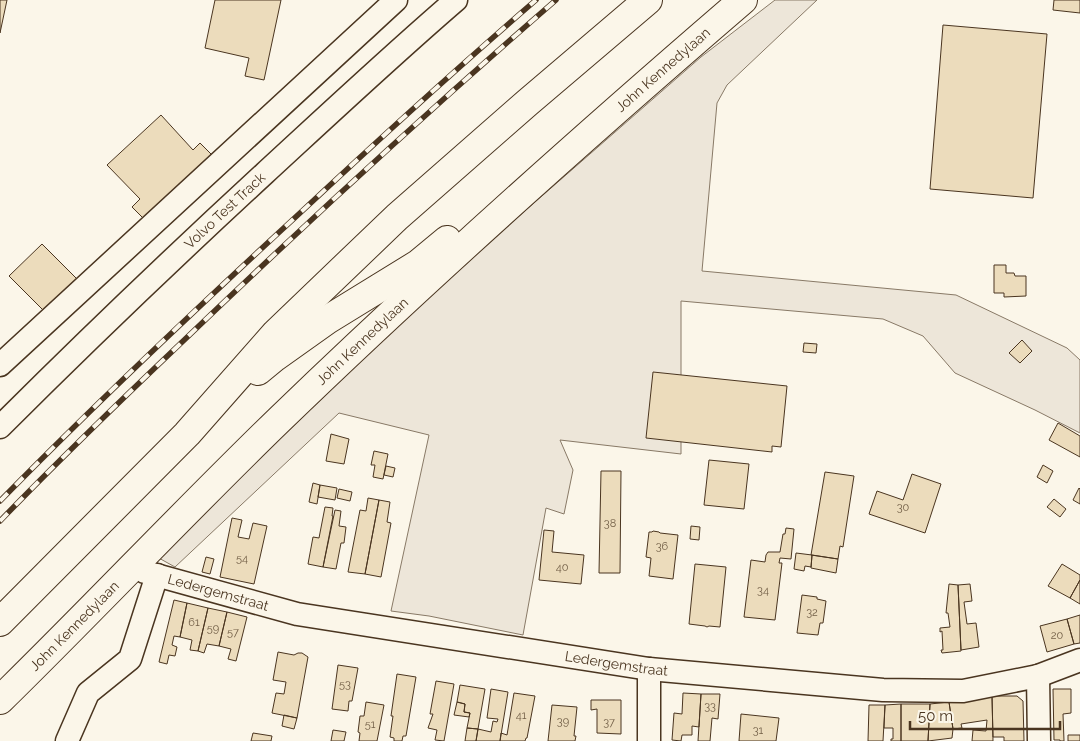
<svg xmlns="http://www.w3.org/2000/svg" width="1080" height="741" font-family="Raleway,sans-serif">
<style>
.green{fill:#ede6d9;stroke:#887966}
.building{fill:#ecdcbc;stroke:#4a3520}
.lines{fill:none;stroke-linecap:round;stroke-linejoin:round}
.minor-casing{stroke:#4a3520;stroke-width:25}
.highway-casing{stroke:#4a3520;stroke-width:30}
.minor{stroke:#fbf6e9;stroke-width:22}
.highway{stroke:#fbf6e9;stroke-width:28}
.rail-casing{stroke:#4a3520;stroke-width:5.5}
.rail{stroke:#fbf6e9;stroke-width:4;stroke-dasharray:11;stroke-linecap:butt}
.labels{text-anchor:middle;stroke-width:4;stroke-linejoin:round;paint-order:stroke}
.number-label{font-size:11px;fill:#725f47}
.street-label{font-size:14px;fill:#4a3520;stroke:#fbf6e9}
</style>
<rect width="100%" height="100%" fill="#fbf6e9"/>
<path class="green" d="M775 0H817L727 85 717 103 702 271 956 295 1067 348 1080 360V433L1035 410 955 373 923 336 883 319 681 301V454L560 440 573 470 564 514 546 508 523 635 429 616 391 611 429 435 339 413 175 567 157 557 440 285 701 57Z"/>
<path class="building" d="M0 0H7L0 33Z
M215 0H281L264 80 245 76 249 58 205 48Z
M1054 0H1080V13L1053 10Z
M943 25 1047 34 1033 198 930 189Z
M161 115 193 150 200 143 212 155 144 219 132 207 140 199 107 165Z
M42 244 77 279 44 311 9 276Z
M994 265H1006V273H1014L1015 276H1026V296L1004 297V293H994Z
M1022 340 1032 351 1020 363 1009 353Z
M804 343 817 344 816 353 803 352Z
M653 372 787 386 781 447 772 446V452L646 438Z
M1058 423 1080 436V457L1049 440Z
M331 434 349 439 344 464 326 461Z
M374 451 388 454 383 479 373 477 375 465H371Z
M709 460 749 464 744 509 704 505Z
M1043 465 1053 471 1047 483 1037 477Z
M386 466 395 468 393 477 384 475Z
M601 471H621L620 573H599Z
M825 472 854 476 843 547 840 546 838 559 811 555Z
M912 474 941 484 925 533 869 514 877 491 903 500Z
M313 483 320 485 317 504 309 502Z
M320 485 337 488 335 500 318 497Z
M1079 488 1080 489V504L1073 500Z
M339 489 352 492 350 501 337 498Z
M368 498 379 500 365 574 348 572 360 510 366 511Z
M1054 499 1066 509 1060 517 1047 507Z
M379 500 390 502 387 522 391 523 381 577 365 574Z
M325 507 333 508 332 516H333L323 567 308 564 313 537 319 538Z
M335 510 341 511 339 526 346 527 344 543H341L336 569 323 567Z
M232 518 242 520 238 537 249 539 253 523 267 526 254 584 220 577Z
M691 526 700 527 699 540 690 539Z
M786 528 794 529 791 559 780 558 779 563H782L775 620 744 617 751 560 765 562 766 555 768 552H780L783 534H785Z
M544 530 554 531 552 552 584 555 581 584 539 580Z
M653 531 659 532 660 533 678 535 673 579 649 576 651 558 646 557 649 532H652Z
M796 553 812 555 811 567 805 566 804 571 794 569Z
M812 555 838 559 836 573 811 568Z
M206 557 214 559 210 574 202 572Z
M695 564 726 567 720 627 709 626 707 627 705 626 689 624Z
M1062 564 1080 575V580L1070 598 1048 586Z
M1080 580V604L1070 598Z
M949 584 958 585 961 651 942 653 941 650H943L942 631 940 632V628L950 627 948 613H946Z
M970 584 972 601 964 602 967 624 976 623 979 647 961 650 958 585Z
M802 595 817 597V599L826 601 823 623H820L818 635 797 633Z
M174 600 187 603 180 637 174 636 172 645 177 647 175 656 169 655 167 664 159 662Z
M187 603 208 608 198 651 190 650 192 640 180 637Z
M208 608 227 612 219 646 207 644 204 653 198 651Z
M227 612 247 617 236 661 228 659 231 649 219 646Z
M1080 615V643L1074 644 1067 619Z
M1067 619 1074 644 1047 652 1040 626Z
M278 652 294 655 298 653H302L308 657 297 718 272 713 276 693 284 694 286 682 273 680Z
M338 665 358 668 352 701H349L348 711 332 709Z
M397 674 416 677 406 736H403L402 741H394V738L390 737 393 716H391Z
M436 681 454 684 444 741 435 740 437 730 428 728 433 714H430Z
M460 685 485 689 478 729 467 728 470 713 464 712 465 704 457 702Z
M491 689 508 692 500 741H476L478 729 491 732 493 721 497 722 498 719 487 718Z
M1053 689H1071V713L1063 714 1064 741H1060V740H1054Z
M514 693 535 696 527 738H526L525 741H500L501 733 507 735Z
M683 693 701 694 699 727 692 726V735H682L681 741 672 740 674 713 682 714Z
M701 694H720L718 719 712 718 710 741H698Z
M992 696 993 741H972L973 730 986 731 987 720 961 724 962 728 953 729 949 702Z
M992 696H1017L1023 701 1024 741H1004V737H993Z
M591 700H621V734L597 733V709L591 710Z
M366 702 384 705 377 741H359L360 733 358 732 360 716H364Z
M457 702 465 704 464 712 470 713 469 717 454 715Z
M949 702 953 729 952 738 928 741 930 704Z
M901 704H930L928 741H901Z
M901 704V741H891V739H893V728H884L885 705Z
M552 705 577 707 574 736H576L575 741H548Z
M869 705H885L883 741H868Z
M741 714 779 718 776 741H739Z
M284 715 297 718 294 729 282 726Z
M467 728 478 729 476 741H465Z
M333 730 346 732 344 741H331Z
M253 733 272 736 271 741H251Z
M1068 735H1080V741H1068Z"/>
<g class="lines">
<defs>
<g id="minor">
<path d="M0 365 396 0"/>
<path id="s1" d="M0 427C87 340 175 256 265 173 328 115 391 56 456 0"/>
<path id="s2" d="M145 572 297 614 649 669 883 690 963 691 1038 676 1080 660"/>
<path d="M649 669V741"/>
<path d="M1038 676 1039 741"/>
<path d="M67 741 88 693 130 659 157 575"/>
</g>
<g id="highway">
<path d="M258 371 275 357 327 320 418 264 447 240"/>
<path d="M0 622 187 434 276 333 397 217 527 103 648 0"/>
<path id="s3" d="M0 700C94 608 184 512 279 420 429 275 585 136 743 0"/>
</g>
</defs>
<use href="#minor" class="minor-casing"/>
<use href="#highway" class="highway-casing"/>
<use href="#minor" class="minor"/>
<use href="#highway" class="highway"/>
<defs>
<path id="rail" d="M0 501C97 402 198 307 300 213 377 141 456 69 536 0
M0 521C59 460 119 402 180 344 303 226 428 111 556 0"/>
</defs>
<use href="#rail" class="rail-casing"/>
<use href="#rail" class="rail"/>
</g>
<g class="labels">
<g class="number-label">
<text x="903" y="511">30</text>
<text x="610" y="527">38</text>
<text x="662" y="550">36</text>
<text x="242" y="562">54</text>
<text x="562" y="571">40</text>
<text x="763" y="594">34</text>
<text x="812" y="616">32</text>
<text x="194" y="626">61</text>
<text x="213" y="632">59</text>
<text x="233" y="636">57</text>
<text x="1057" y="639">20</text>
<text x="345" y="688">53</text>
<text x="710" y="710">33</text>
<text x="521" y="719">41</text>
<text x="563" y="725">39</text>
<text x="609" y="726">37</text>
<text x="370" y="728">51</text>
<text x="758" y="734">31</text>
</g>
<g class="street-label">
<text dy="5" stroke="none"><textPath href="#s3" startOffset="915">John Kennedylaan</textPath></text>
<text dy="5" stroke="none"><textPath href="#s1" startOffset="312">Volvo Test Track</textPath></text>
<text dy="5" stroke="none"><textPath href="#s3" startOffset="510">John Kennedylaan</textPath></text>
<text dy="5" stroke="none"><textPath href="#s2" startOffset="76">Ledergemstraat</textPath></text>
<text dy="5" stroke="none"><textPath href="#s3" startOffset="105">John Kennedylaan</textPath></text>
<text dy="5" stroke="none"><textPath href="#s2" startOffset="481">Ledergemstraat</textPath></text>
</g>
</g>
<path d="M910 721v8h150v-8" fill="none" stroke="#4a3520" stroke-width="2.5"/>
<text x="918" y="721" font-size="15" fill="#4a3520" stroke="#fbf6e9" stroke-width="4" paint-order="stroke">50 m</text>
</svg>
